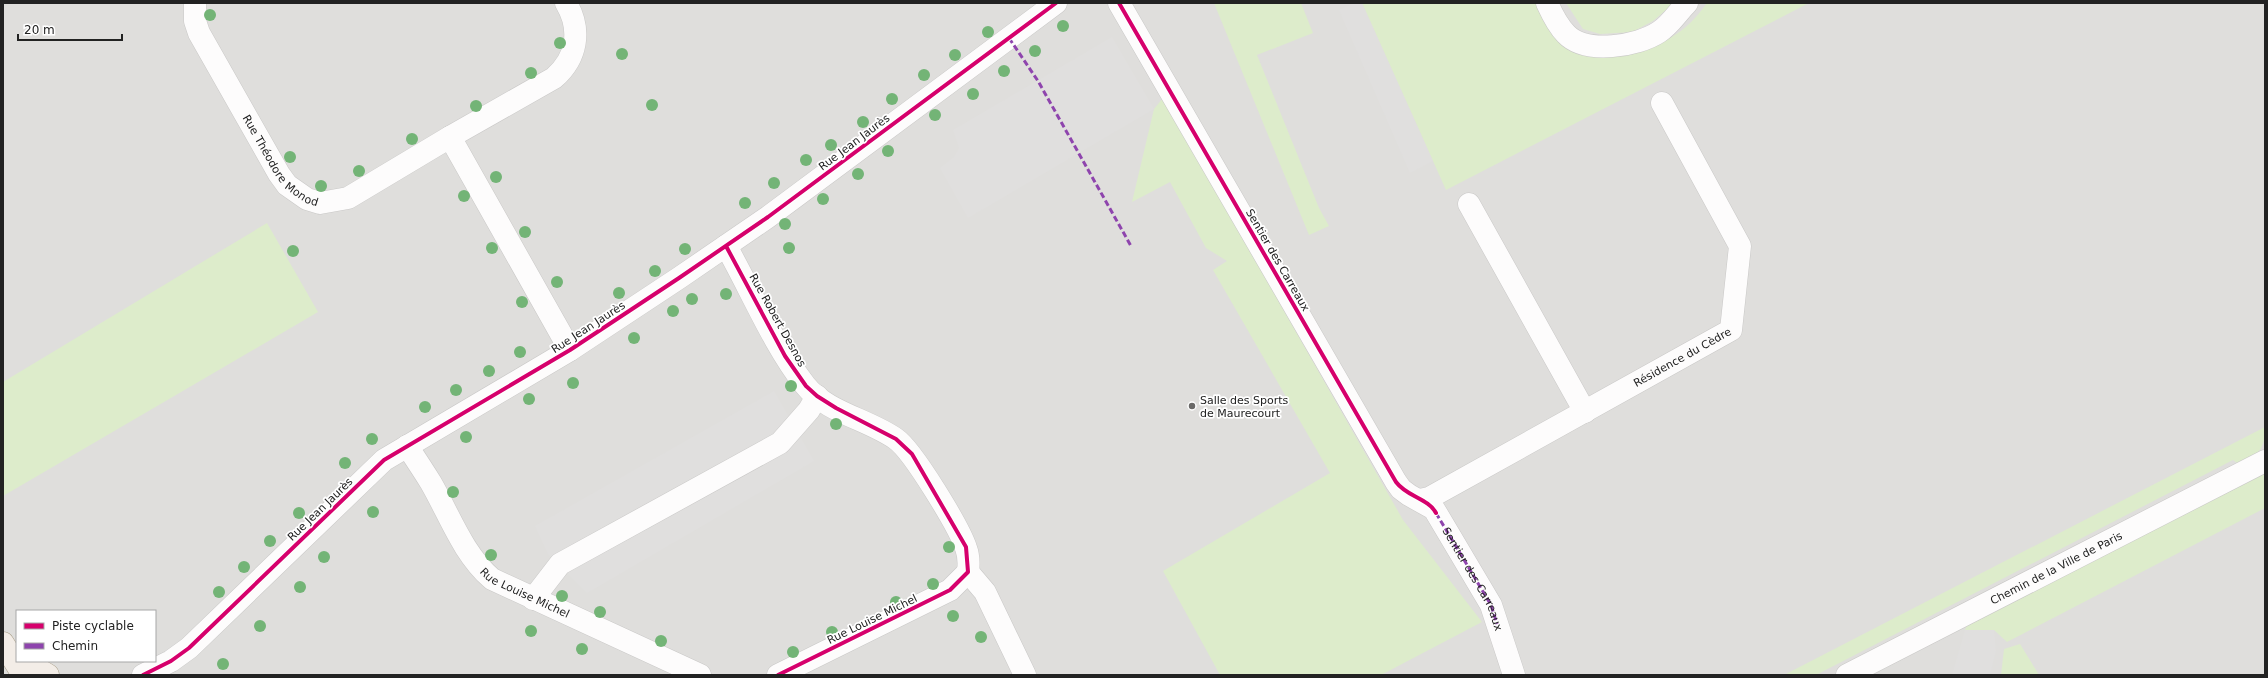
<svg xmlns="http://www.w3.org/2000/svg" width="2268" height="678" font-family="'DejaVu Sans',sans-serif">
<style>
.residential{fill:#dfdedc;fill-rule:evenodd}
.grass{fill:#ddeccb}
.parking{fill:#e0dfde}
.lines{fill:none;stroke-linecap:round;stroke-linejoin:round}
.minor-casing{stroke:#c9c8c7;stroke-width:23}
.major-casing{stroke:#a79c86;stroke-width:23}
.minor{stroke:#fdfcfc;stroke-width:22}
.major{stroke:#f3ede7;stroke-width:22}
.quiet{stroke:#8e44ad;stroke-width:3;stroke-dasharray:6 3;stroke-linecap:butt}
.cycleway-casing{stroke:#fff;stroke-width:6}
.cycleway{stroke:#d6006c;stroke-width:4}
.tree{fill:#73b476}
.poi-dot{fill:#6a6968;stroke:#fff;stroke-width:1.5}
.labels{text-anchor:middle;stroke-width:3.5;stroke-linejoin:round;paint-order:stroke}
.street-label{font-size:11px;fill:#222;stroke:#fff}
.poi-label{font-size:11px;fill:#222;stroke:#fff;text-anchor:start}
</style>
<rect width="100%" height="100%" fill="#f0eeeb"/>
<path class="residential" d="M3 3H2265V675H3ZM17 611H155V661H17Z"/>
<path class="grass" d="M1214 3H1301L1313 33 1257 55 1319 208 1329 226 1309 235Z
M1362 3H1540L1552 22 1629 53C1667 41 1682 37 1707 3H1809L1446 190Z
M1566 3H1674L1653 21 1632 32 1600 34 1583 29Z
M1163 98 1403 520 1482 622 1381 675H1220L1163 571 1330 473 1213 270 1227 261 1206 248 1170 182 1132 202 1154 109Z
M267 223 318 312 3 496V382Z
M2265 427C2265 450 2259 453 2240 465L2233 460 1816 675H1784Z
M2265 471V508L2007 642 1994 630H1965L1968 622Z
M2020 644 2039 675H2001L2004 649Z"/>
<path class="parking" d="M1355 3H1362L1433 161 1410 173 1339 10Z
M1112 37 1154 109 968 218 940 168 954 157 959 148 953 130Z
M774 391 814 461 587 593 548 554 535 526Z
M1965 630H1994L1996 651 1990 675H1952Z"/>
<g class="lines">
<defs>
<g id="minor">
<path id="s1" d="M195 3V21L199 33 279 174 287 185 307 199 320 203 348 198 450 137 554 78C577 58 582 30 566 3"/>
<path id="s2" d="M1119 3 1396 482 1401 489 1409 495 1434 509 1491 605 1514 675"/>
<path d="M1547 3C1552 14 1558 26 1566 34 1586 55 1638 46 1659 32 1670 25 1678 12 1687 3"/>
<path d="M450 137 570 350"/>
<path d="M1469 204 1585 412"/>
<path d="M726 246C752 292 773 344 805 385 827 413 868 419 896 439 913 451 959 527 966 548 969 556 969 564 968 572"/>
<path id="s3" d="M407 446C415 458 423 470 431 483 450 516 463 554 492 579L700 675"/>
<path id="s4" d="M1420 500 1429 498 1731 330 1740 246 1662 103"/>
<path d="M968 572 985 592 1025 675"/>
<path d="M533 599 560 564 780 443 809 410 817 396"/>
<path d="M143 675 171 661 189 648 384 460 570 350 679 278 768 217 1056 3"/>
<path d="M778 675 950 590 968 572"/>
<path id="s5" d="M1847 675 2265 461"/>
</g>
<path id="major" d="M3 643 23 675
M25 661 48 675"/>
</defs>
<use href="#minor" class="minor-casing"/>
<use href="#major" class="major-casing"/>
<use href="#minor" class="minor"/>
<use href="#major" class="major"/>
<path class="quiet" d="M1009 38 1038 81 1131 246
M1436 513 1491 605 1497 624"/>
<defs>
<path id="cycleway" d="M1119 3 1396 482C1407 497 1428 498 1436 513
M726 246 785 356 806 386 817 396 836 408 896 439 912 454 966 547 968 572 950 590 778 675
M143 675 171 661 189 648 384 460 570 350 679 278 768 217 1056 3"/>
</defs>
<use href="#cycleway" class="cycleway-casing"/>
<use href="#cycleway" class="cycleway"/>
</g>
<g class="tree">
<circle cx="210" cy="15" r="6"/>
<circle cx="1063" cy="26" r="6"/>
<circle cx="988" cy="32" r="6"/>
<circle cx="560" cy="43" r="6"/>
<circle cx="1035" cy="51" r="6"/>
<circle cx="622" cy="54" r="6"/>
<circle cx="955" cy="55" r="6"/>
<circle cx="1004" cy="71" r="6"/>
<circle cx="531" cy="73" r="6"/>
<circle cx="924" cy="75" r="6"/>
<circle cx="973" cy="94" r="6"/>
<circle cx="892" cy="99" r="6"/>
<circle cx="652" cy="105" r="6"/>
<circle cx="476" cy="106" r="6"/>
<circle cx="935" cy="115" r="6"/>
<circle cx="863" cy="122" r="6"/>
<circle cx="412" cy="139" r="6"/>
<circle cx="831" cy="145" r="6"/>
<circle cx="888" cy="151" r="6"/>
<circle cx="290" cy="157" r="6"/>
<circle cx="806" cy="160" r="6"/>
<circle cx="359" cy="171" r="6"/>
<circle cx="858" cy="174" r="6"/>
<circle cx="496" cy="177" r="6"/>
<circle cx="774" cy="183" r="6"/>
<circle cx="321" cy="186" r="6"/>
<circle cx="464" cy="196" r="6"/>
<circle cx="823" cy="199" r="6"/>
<circle cx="745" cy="203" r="6"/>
<circle cx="785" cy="224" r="6"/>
<circle cx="525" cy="232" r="6"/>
<circle cx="492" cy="248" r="6"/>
<circle cx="789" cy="248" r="6"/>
<circle cx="685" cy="249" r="6"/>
<circle cx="293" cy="251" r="6"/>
<circle cx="655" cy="271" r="6"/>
<circle cx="557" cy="282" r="6"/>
<circle cx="619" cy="293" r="6"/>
<circle cx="726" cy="294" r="6"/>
<circle cx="692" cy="299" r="6"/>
<circle cx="522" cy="302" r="6"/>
<circle cx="673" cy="311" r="6"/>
<circle cx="634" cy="338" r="6"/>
<circle cx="520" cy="352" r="6"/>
<circle cx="489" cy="371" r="6"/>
<circle cx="573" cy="383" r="6"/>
<circle cx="791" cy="386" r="6"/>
<circle cx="456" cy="390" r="6"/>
<circle cx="529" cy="399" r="6"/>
<circle cx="425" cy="407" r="6"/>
<circle cx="836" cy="424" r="6"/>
<circle cx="466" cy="437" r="6"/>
<circle cx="372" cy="439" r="6"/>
<circle cx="345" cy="463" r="6"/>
<circle cx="453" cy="492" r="6"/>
<circle cx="373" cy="512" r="6"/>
<circle cx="299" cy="513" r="6"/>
<circle cx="270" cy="541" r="6"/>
<circle cx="949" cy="547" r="6"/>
<circle cx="491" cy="555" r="6"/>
<circle cx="324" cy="557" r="6"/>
<circle cx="244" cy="567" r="6"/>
<circle cx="933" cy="584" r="6"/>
<circle cx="300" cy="587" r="6"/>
<circle cx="219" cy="592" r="6"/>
<circle cx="562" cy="596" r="6"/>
<circle cx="896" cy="602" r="6"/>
<circle cx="600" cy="612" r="6"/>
<circle cx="953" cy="616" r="6"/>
<circle cx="260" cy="626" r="6"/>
<circle cx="531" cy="631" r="6"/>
<circle cx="832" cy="632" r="6"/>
<circle cx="981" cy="637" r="6"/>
<circle cx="661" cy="641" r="6"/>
<circle cx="582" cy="649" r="6"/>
<circle cx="793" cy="652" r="6"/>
<circle cx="223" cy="664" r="6"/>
</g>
<circle class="poi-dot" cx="1192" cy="406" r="4"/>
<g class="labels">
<g class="street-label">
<text transform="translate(854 142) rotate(-37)" y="4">Rue Jean Jaurès</text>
<text dy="4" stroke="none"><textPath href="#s1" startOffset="184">Rue Théodore Monod</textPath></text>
<text transform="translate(1278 260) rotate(60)" y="4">Sentier des Carreaux</text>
<text transform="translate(778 320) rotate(61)" y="4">Rue Robert Desnos</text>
<text transform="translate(588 327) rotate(-33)" y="4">Rue Jean Jaurès</text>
<text dy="4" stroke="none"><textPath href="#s4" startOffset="299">Résidence du Cèdre</textPath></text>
<text transform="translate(320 509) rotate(-44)" y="4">Rue Jean Jaurès</text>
<text dy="4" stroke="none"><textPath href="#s5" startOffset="235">Chemin de la Ville de Paris</textPath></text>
<text dy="4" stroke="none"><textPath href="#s2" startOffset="681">Sentier des Carreaux</textPath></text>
<text dy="4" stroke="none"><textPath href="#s3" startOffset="194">Rue Louise Michel</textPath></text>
<text transform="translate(872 619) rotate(-26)" y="4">Rue Louise Michel</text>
</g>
<g class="poi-label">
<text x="1200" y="404">Salle des Sports<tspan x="1200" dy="13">de Maurecourt</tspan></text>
</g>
</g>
<rect width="2268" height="678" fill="none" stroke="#222222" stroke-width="8"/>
<rect x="16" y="610" width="140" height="52" fill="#ffffff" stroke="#a7a7a7"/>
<rect x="24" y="623" width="20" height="6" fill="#d6006c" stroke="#a7a7a7"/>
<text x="52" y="630" font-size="12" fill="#222222">Piste cyclable</text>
<rect x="24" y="643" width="20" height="6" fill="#8e44ad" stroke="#a7a7a7"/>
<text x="52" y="650" font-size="12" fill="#222222">Chemin</text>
<path d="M18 34v6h104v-6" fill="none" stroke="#222222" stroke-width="2"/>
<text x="24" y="34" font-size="12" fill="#222222" stroke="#ffffff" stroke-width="3" paint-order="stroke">20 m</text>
</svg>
